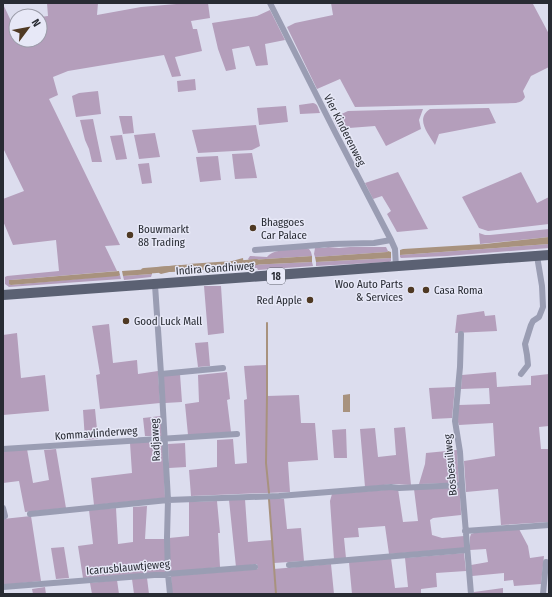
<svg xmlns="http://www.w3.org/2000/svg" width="552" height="597" font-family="'Fira Sans Condensed',sans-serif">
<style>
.green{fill:#b49ebb}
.water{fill:#a8927e}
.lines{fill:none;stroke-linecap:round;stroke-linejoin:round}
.stream{stroke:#a8927e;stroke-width:2}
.canal{stroke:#a8927e;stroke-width:6}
.street{stroke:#9a9db3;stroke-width:6}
.primary{stroke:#5b6173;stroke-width:10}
.poi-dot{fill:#4f3923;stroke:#e7e8f7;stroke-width:1.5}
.labels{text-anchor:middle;stroke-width:3;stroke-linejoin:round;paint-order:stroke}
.shield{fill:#e7e8f7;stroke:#61646e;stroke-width:1}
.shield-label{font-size:10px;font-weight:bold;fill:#282b33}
.street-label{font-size:11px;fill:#282b33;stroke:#e7e8f7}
.poi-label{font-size:11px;fill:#282b33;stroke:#e7e8f7;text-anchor:start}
</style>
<rect width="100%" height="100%" fill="#dcddee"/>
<path class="green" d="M47 3H98L97 15 141 7 188 3H208L210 18 191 21 193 29H197L202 51 175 57 181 76 172 77 164 55 68 71 53 77 58 95 49 99 120 245 105 246 117 271 11 280H9L11 285 120 275 121 279 9 287 5 284V277L7 276 59 271 56 240 13 245 3 221V199L24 191 3 148V4L11 21 16 20V40H40V17L48 16Z
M331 3H544L533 4 549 34V67L531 76 523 91 525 97C523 101 520 102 516 103L355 107 340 79 317 89 287 27 295 23 333 15Z
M270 10 285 40 265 44 268 65 256 66 249 46 232 49 236 69 226 71 218 49 212 23 257 16Z
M195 79 196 90 178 92 177 81Z
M98 91 101 114 76 117 72 96 79 93Z
M313 103C318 104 318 108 320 113L300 114 299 105Z
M286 106 288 122 259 125 257 108Z
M489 108 496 123 439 134 435 145C428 133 415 119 430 109Z
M423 109 419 120 421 129 386 146 375 126 349 128 340 132 333 118 348 111Z
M119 116H132L134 133 123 134Z
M93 119 102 162H92L89 149 85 140 80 120Z
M256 125 260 146 252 150 198 153 192 130Z
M155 133 160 157 139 159 134 135Z
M122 135 127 159 116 160 110 136Z
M252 153 257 178 235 179 232 154Z
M218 156 221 180 200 182 196 157Z
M149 163 152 183 142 184 138 164Z
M398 172 428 229 397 232 387 214 391 211 382 196 373 199 365 183Z
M521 172 537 203 549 197V224L488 231 479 228 462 197Z
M549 229V237L480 244 479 233 485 235H490Z
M549 244V248L447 256 401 258 400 257V255Z
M328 247 339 248 350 247H386L388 251 387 252 315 257 314 254 315 248H324Z
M309 249 311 252 312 256 249 260 248 259 250 256 267 257C273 248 299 249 309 249Z
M391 258V261L389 262 316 266V262Z
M312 262 313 266 258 270 257 268H251L249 265Z
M152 274 151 277 124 280 123 276Z
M204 286H221L224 333 208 335Z
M484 311 485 316 495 315 497 331 455 333 457 315Z
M109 324 113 363 137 360 138 374 158 371 160 403 100 409 96 375 100 374 92 326Z
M17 333 21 378 45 375 49 411 3 415V335Z
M208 342 210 366 198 367 195 343Z
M267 365V396L299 395 301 423H315L318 460 288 462 290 492 191 496 189 470 217 467V440L233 439 235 464 247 463 244 400 247 399 244 366Z
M227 372 230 399 227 400 231 432 188 435 185 404 199 402 198 375Z
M496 372 497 387 531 385V376L549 374V426L539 427 541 449H549V522L501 525 498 489 466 492 464 461 495 456 493 423 459 425 457 419 459 405 490 404 489 388 461 389 462 375Z
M180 374 182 402 165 403 163 376Z
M455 387 452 418 432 419 429 388Z
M95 409 98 439 85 440 83 410Z
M161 416 162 436H145L143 418Z
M405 427 411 485 393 484 365 487 360 429 375 428 378 457 396 455 394 428Z
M346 429 347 458H334L332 430Z
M163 441 165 498 94 505 91 478 132 473 130 443Z
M185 443 186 467 169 468 168 444Z
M27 449 33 483 49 480 44 450 56 449 66 508 25 512 19 481 3 483V451Z
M457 450 459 483 419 484 425 464 426 453Z
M458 487 460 489 461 515 433 518 430 520 432 535 442 538 464 536 465 548 389 554 385 526 358 528 359 537 344 538 346 558 334 559 330 501 332 494 398 489 403 522 418 521 414 489Z
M245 499 248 542 272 540 269 499H284L287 529 301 528 304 561 274 563V569L331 564 334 594H172L171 576 258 569 257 564 236 567 229 500Z
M217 501 220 533H218L220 567 170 572 169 538 189 536V502Z
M147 506 145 539H165L166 572 83 578 78 546 93 544 89 510 116 508 118 544 133 542V507Z
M31 516 41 581 3 585V519Z
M519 529 528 546 530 558 544 556 541 584 514 586 513 580 504 581V573L472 576 471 565 488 562 486 549 470 550V537L471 534 474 533Z
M64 547 69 578 56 579 51 548Z
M464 553 466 571 436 573 437 587 421 589V594H352L349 562 391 558 395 588 408 587 405 558Z
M147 578 149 594H134L132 579Z
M117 580 119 594H92L90 583Z
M45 587 46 594H33L32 589Z
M503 588V594H474V592Z"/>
<path class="water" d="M549 237V244L400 255V250L403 249 485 244Z
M388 251 391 252V258L316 262 315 257 387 252Z
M312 256V262L249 265V260Z
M243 258 244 267 188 271V264L232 261Z
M181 265V271L169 272 161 274 159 273 158 267Z
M151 269H152V274L123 276 122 271Z
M119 271 120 275 118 276 11 285 9 284V280H11Z
M350 394V412H343V395Z"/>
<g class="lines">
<path class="stream" d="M267 323V396L266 463 269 493
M269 499 276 594"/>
<path class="canal" d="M235 264 256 262
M144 271 194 267"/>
<path class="street" d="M270 3 335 132 391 240 395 249 396 267
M255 250 332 244 374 243 391 240
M155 285 161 374 168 500 167 538 168 574 170 594
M461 334 460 367 455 421 460 452 462 485 471 594
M161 374 223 368
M521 374 528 365 527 355 525 344 531 325 533 321 539 317 543 307 542 286 537 256
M3 449 237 434
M3 508 5 516 3 517
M30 514 168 500 279 496 391 487 399 488 462 485
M465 531 549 525
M289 565 467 550
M3 587 255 567
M543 594 546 562"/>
<path class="primary" d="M3 295 549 255"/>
</g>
<g class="poi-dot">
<circle cx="253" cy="228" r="4"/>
<circle cx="130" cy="235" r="4"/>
<circle cx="411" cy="290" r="4"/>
<circle cx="426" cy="290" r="4"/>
<circle cx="310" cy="300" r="4"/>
<circle cx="126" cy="321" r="4"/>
</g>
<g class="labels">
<rect class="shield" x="267" y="268" width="18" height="16" rx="3"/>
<g class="shield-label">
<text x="276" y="280">18</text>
</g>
<g class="street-label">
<text transform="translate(345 130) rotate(63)" y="4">Vier Kinderenweg</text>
<text transform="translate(215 268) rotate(-4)" y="4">Indira Gandhiweg</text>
<text transform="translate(96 433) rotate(-4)" y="4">Kommavlinderweg</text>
<text transform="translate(155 440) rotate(-93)" y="4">Radjaweg</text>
<text transform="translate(450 465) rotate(-95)" y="4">Bosbesuilweg</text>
<text transform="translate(128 567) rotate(-5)" y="4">Icarusblauwtjeweg</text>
</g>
<g class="poi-label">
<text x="261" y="226">Bhaggoes<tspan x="261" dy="13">Car Palace</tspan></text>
<text x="138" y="233">Bouwmarkt<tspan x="138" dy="13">88 Trading</tspan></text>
<text x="403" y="288" text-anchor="end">Woo Auto Parts<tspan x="403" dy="13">&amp; Services</tspan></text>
<text x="434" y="294">Casa Roma</text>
<text x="302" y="304" text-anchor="end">Red Apple</text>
<text x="134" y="325">Good Luck Mall</text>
</g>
</g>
<rect width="552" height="597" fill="none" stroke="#282b33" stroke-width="8"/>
<g transform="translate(28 28) rotate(58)"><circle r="19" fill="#e7e8f7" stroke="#9b9ca9"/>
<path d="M0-3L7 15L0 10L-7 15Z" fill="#4f3923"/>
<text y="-6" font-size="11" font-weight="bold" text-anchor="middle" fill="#282b33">N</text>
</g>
</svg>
